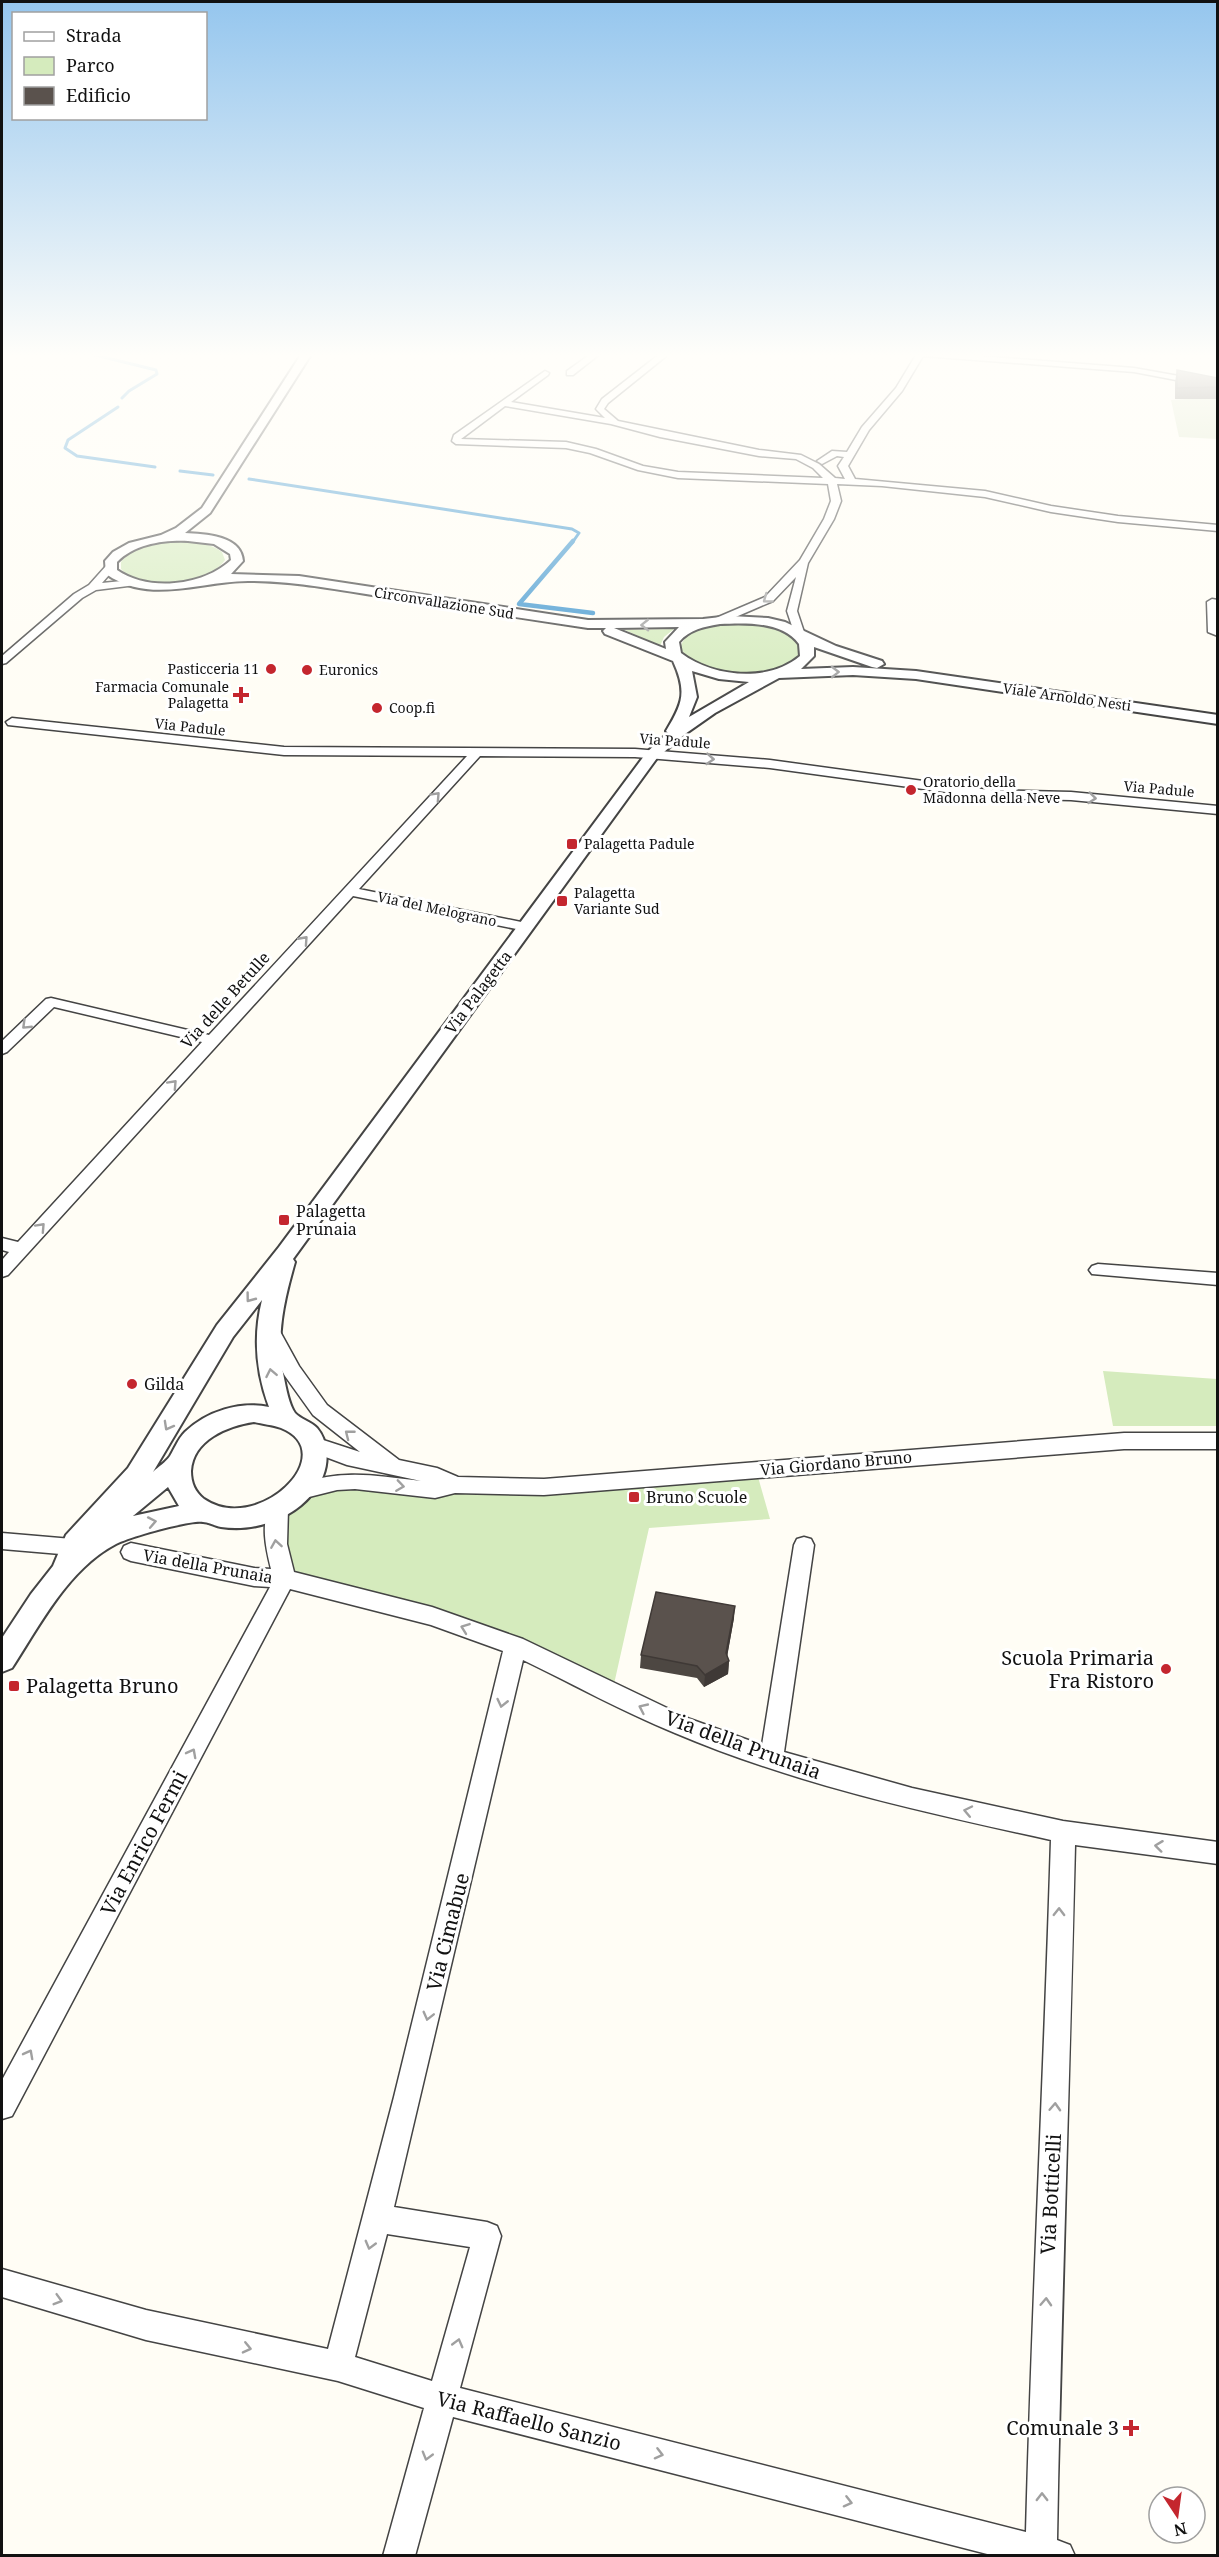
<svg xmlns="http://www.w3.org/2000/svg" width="1219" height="2557" font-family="'Noto Serif',serif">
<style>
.green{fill:#d5ebbd}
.cemetery{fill:#d9e3c4}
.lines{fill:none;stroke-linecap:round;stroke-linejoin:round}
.stream-far1{stroke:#3f96cf;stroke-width:3}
.stream{stroke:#3f96cf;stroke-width:4.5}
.minor-casing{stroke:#444;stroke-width:3}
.tertiary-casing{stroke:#444;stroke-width:4}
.minor{fill:#fff;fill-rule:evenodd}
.tertiary{fill:#fff;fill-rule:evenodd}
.wall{fill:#4d4742}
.shaded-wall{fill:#3f3936}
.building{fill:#5a524d;stroke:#3f3936;stroke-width:1.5}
.oneway{stroke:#a0a0a0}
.poi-dot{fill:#c4262e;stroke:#fff;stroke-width:2}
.labels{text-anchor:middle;stroke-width:6;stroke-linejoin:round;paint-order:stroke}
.far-street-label{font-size:14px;fill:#111;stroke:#fff}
.far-poi-label{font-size:14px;fill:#111;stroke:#fff;text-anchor:start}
.street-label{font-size:16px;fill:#111;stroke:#fff}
.poi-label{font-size:16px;fill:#111;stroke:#fff;text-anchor:start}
.near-poi-label{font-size:20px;fill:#111;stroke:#fff;text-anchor:end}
.near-street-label{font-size:20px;fill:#111;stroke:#fff}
</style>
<rect width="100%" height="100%" fill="#fffdf5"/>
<path class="green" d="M169 542C187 541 207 541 222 552L225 560C210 584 138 591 121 569V562C132 548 152 545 169 542Z
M729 623C754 623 780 624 799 643V655C778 681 704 679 683 654L681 646C687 627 711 625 729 623Z
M674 629 664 637 660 646 625 630Z
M1103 1371 1217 1379V1426H1113Z
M756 1470 770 1519 649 1528 612 1693 515 1646 285 1579 274 1541 290 1501 318 1486 420 1489Z"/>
<path class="cemetery" d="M1187 399H1217V439L1179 437 1171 400Z"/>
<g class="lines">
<path class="stream-far1" d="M87 353 156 370 157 374 129 391 122 398
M118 407 68 440 65 448 77 456 155 467
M180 471 213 475
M249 479 572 529 579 533 572 543"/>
<path class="stream" d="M573 541 519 604 593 613"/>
<defs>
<path id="minor" d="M592 353H601L573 375H567V371Z
M661 353H670L608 403 604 409 618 421 759 450 801 455 819 464 835 478 845 479 838 466 844 457 837 456 822 464 817 461 832 451 847 452 862 427 896 388 916 355 910 353H943L1134 368 1218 383V388L1134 372 923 356 902 391 869 430 848 466 855 479 985 491 1051 506 1118 516 1218 525V531L1118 522 1051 512 985 497 882 486 837 484 841 501 834 519 808 563 797 611 805 635 804 637H796L795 635 787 611 796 577 773 601 724 622H716V618L765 597 800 560 824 519 831 501 828 484 678 478 638 470 590 453 566 448 456 444 452 441 454 435 545 371 549 373 548 375 511 402 605 418 596 409 602 399ZM505 406 611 424 660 437 759 456 796 459 813 468 823 478 678 472 643 466 596 449 566 442 461 439Z
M110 565 115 568 102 583 132 580 136 581V585L96 590 82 598 6 663 2 664V656L74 594 89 585 106 566Z
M1212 599 1218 600V636L1208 632 1207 602Z
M12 718 284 747 635 749 770 760 989 790 1071 792 1218 806V814L1071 800 989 798 770 768 635 757 480 756 359 889 526 923 531 924 533 927 531 930 526 931 353 896 8 1275 2 1277V1260L9 1252 2 1250V1238L18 1242 202 1042 54 1007 7 1052 2 1054V1041L46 999 51 998 209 1035 467 756 284 755 8 725 6 722Z
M1098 1264 1218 1273V1285L1092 1274 1089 1270 1092 1266Z
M270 1324 277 1326 299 1366 327 1405 399 1460 437 1468 458 1477 544 1479 1124 1433H1218V1449H1124L544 1495 455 1493 435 1498 355 1489 337 1490 301 1499 294 1497 291 1491 294 1485C344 1469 371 1475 421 1481L347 1465 307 1450 304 1445 307 1440 314 1437 360 1452 313 1415 285 1376 261 1331 263 1326Z
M278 1501 285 1503 288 1509 287 1544 294 1572 432 1607 523 1639 690 1719 762 1745 794 1545 797 1539 804 1537 811 1539 814 1545 784 1752 912 1788 1063 1821 1218 1842V1864L1075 1845C1070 2076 1061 2308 1057 2540L1070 2545 1075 2556H995L453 2417 415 2556H383L424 2408 338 2381 146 2340 2 2297V2269L146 2310 328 2349 394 2097 503 1651 431 1625 290 1589 12 2116 2 2119V2080L270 1587 254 1586 131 1561 124 1558 121 1552 124 1546 131 1543 254 1568 271 1569C266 1549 260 1523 271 1503ZM523 1660C573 1684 623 1712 675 1733 795 1784 923 1812 1051 1840 1044 2071 1032 2301 1026 2532L460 2388 501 2236 497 2226 487 2222 394 2207ZM387 2234 470 2247 432 2381 355 2357Z
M2 1533 72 1539 79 1541 82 1547 79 1553 72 1555 2 1549Z"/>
<path id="tertiary" d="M302 353H312L210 513 185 533C205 534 241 535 243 561L231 574 299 576 588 620 703 619 730 616 768 618 785 622 836 646 882 661 884 664 877 668 872 667 814 647V656L801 669 853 667 916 671 1218 715V724L916 679 853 675 779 678 715 713 685 734 657 758 293 1259 295 1262C284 1300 275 1338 284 1378 286 1388 289 1405 295 1413 300 1419 312 1422 317 1428 328 1441 329 1461 323 1476 307 1514 260 1533 221 1527 215 1526 209 1522 203 1522 189 1520 130 1537 116 1544 68 1569 40 1625 12 1668L2 1672V1638L31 1594 53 1566 66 1535 128 1468 217 1325 279 1247 647 752 668 733 666 731C683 703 687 692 673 661L605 634 603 631 606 628H588C520 618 452 607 384 597 339 590 294 581 248 581 200 581 150 605 106 574L105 561 113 552 129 543 161 535 176 528 202 508ZM188 541 214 544 230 554 231 560C203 586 149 592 117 570V562C135 544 163 540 188 541ZM720 624C746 623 782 621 799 644L800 656C768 683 713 677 681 653L679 642C690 629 704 627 720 624ZM679 627 665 642 666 649 614 628ZM692 671 719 679 749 682 689 717 697 697ZM262 1300C253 1336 256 1372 269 1407 240 1401 207 1411 185 1432 178 1439 175 1448 170 1456 166 1462 158 1467 153 1472L233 1337ZM254 1422C262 1424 273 1425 281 1428 343 1453 258 1536 204 1499 195 1492 191 1483 191 1471 193 1440 227 1426 254 1422ZM168 1487 179 1506 133 1516Z"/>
</defs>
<use href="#minor" class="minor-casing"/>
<use href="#tertiary" class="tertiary-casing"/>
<use href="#minor" class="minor"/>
<use href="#tertiary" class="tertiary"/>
</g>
<path class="wall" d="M1177 370 1218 378V399H1175V382Z
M734 1618 727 1656 729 1661 728 1674 704 1687 697 1678 640 1668 641 1655Z"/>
<path class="shaded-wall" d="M735 1606 734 1618 726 1663 729 1661 728 1674 704 1687 705 1675Z"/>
<path class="building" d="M1177 370 1218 378V387L1177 388Z
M656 1592 735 1606 726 1653 729 1661 705 1675 697 1666 641 1655Z"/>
<defs><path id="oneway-chevron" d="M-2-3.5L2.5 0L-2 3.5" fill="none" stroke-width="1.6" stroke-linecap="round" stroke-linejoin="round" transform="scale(1.5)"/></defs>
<g class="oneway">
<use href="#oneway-chevron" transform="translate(767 599) rotate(144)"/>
<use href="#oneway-chevron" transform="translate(645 625) rotate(179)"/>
<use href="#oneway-chevron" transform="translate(835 672) rotate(-1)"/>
<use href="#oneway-chevron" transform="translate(710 759) rotate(4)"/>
<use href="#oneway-chevron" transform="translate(436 796) rotate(-47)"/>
<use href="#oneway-chevron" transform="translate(1092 798) rotate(6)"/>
<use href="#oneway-chevron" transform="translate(304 940) rotate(-48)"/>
<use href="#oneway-chevron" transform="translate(26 1025) rotate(136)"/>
<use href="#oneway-chevron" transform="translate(173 1084) rotate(-47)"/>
<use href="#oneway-chevron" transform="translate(41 1227) rotate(-47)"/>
<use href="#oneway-chevron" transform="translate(250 1298) rotate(127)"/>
<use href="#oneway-chevron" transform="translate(271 1373) rotate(-101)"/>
<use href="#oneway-chevron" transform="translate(168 1426) rotate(119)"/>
<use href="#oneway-chevron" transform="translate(349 1434) rotate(-142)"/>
<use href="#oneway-chevron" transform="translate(400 1486) rotate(8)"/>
<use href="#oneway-chevron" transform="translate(152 1522) rotate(-11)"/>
<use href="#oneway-chevron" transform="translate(276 1544) rotate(-99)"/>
<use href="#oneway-chevron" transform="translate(465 1628) rotate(-160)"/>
<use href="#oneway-chevron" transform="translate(502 1703) rotate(103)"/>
<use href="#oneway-chevron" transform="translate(643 1708) rotate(-155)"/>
<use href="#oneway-chevron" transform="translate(192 1753) rotate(-62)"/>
<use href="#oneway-chevron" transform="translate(968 1811) rotate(-168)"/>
<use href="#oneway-chevron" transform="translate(1159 1846) rotate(-173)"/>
<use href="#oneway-chevron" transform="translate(1059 1912) rotate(-89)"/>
<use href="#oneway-chevron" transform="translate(428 2016) rotate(104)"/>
<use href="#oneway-chevron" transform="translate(29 2054) rotate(-62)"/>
<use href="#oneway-chevron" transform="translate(1055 2107) rotate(-87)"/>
<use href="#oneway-chevron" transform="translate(370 2245) rotate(105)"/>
<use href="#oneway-chevron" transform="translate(58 2300) rotate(16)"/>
<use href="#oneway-chevron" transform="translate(1046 2302) rotate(-87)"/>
<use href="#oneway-chevron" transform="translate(458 2343) rotate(-75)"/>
<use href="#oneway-chevron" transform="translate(247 2348) rotate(13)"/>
<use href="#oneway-chevron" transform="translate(659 2454) rotate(14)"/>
<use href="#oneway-chevron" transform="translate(427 2456) rotate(106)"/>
<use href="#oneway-chevron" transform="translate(1042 2497) rotate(-90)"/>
<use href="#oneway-chevron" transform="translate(848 2502) rotate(14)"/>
</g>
<linearGradient id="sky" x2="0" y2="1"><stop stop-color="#95c6ee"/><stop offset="0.5" stop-color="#fffefa"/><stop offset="1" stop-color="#fffefa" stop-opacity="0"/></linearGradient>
<rect width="1219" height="711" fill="url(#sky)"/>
<g class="poi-dot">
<circle cx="271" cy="669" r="6"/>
<circle cx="307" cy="670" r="6"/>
<path d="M238 686h6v6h6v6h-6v6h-6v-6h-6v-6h6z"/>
<circle cx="377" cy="708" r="6"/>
<circle cx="911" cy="790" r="6"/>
<rect x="566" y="838" width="12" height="12" rx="3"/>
<rect x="556" y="895" width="12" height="12" rx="3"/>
<rect x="278" y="1214" width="12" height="12" rx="3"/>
<circle cx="132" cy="1384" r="6"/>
<rect x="628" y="1491" width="12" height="12" rx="3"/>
<circle cx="1166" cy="1669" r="6"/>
<rect x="8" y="1680" width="12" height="12" rx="3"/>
<path d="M1128 2419h6v6h6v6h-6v6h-6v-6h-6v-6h6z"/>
</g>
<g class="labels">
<g class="far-street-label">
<text transform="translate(444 603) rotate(9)" y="5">Circonvallazione Sud</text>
<text transform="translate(1067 697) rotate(8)" y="5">Viale Arnoldo Nesti</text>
<text transform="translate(190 727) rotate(6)" y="5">Via Padule</text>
<text transform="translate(675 741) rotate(4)" y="5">Via Padule</text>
<text transform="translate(1159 789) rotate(5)" y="5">Via Padule</text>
<text transform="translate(437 909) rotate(12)" y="5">Via del Melograno</text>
</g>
<g class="far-poi-label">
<text x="259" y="674" text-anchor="end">Pasticceria 11</text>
<text x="319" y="675">Euronics</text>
<text x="229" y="692" text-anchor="end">Farmacia Comunale<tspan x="229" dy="16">Palagetta</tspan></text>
<text x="389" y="713">Coop.fi</text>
<text x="923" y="787">Oratorio della<tspan x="923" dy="16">Madonna della Neve</tspan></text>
<text x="584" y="849">Palagetta Padule</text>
<text x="574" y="898">Palagetta<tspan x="574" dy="16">Variante Sud</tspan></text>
</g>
<g class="street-label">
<text transform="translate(478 992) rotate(-53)" y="6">Via Palagetta</text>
<text transform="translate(225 1000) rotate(-48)" y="6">Via delle Betulle</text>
<text transform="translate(836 1463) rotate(-5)" y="6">Via Giordano Bruno</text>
<text transform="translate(208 1566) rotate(10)" y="6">Via della Prunaia</text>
</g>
<g class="poi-label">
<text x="296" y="1217">Palagetta<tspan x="296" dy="18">Prunaia</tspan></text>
<text x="144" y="1390">Gilda</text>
<text x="646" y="1503">Bruno Scuole</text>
</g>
<g class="near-poi-label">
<text x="1154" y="1665">Scuola Primaria<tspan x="1154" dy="23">Fra Ristoro</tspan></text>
<text x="26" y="1693" text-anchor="start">Palagetta Bruno</text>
<text x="1119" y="2435">Comunale 3</text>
</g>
<g class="near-street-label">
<text transform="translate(743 1745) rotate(20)" y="7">Via della Prunaia</text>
<text transform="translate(144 1843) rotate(-62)" y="7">Via Enrico Fermi</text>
<text transform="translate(448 1932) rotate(-76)" y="7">Via Cimabue</text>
<text transform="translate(1051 2194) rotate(-87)" y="7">Via Botticelli</text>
<text transform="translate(529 2421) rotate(14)" y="7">Via Raffaello Sanzio</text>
</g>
</g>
<rect width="1219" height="2557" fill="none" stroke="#111111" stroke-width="6"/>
<rect x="12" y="12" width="195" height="108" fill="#ffffff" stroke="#a0a0a0" stroke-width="1.5"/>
<rect x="24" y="32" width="30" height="9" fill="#ffffff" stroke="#a0a0a0" stroke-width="1.5"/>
<text x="66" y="42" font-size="18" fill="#111111">Strada</text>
<rect x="24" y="57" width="30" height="18" fill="#d5ebbd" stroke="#a0a0a0" stroke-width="1.5"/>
<text x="66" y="72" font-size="18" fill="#111111">Parco</text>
<rect x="24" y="87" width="30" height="18" fill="#5a524d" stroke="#a0a0a0" stroke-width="1.5"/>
<text x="66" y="102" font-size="18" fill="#111111">Edificio</text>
<g transform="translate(1177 2515) rotate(167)"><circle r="28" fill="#ffffff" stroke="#a0a0a0" stroke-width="1.5"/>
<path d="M0-4.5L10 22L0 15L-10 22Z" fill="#c4262e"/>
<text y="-9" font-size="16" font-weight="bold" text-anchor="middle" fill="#111111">N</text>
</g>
</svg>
